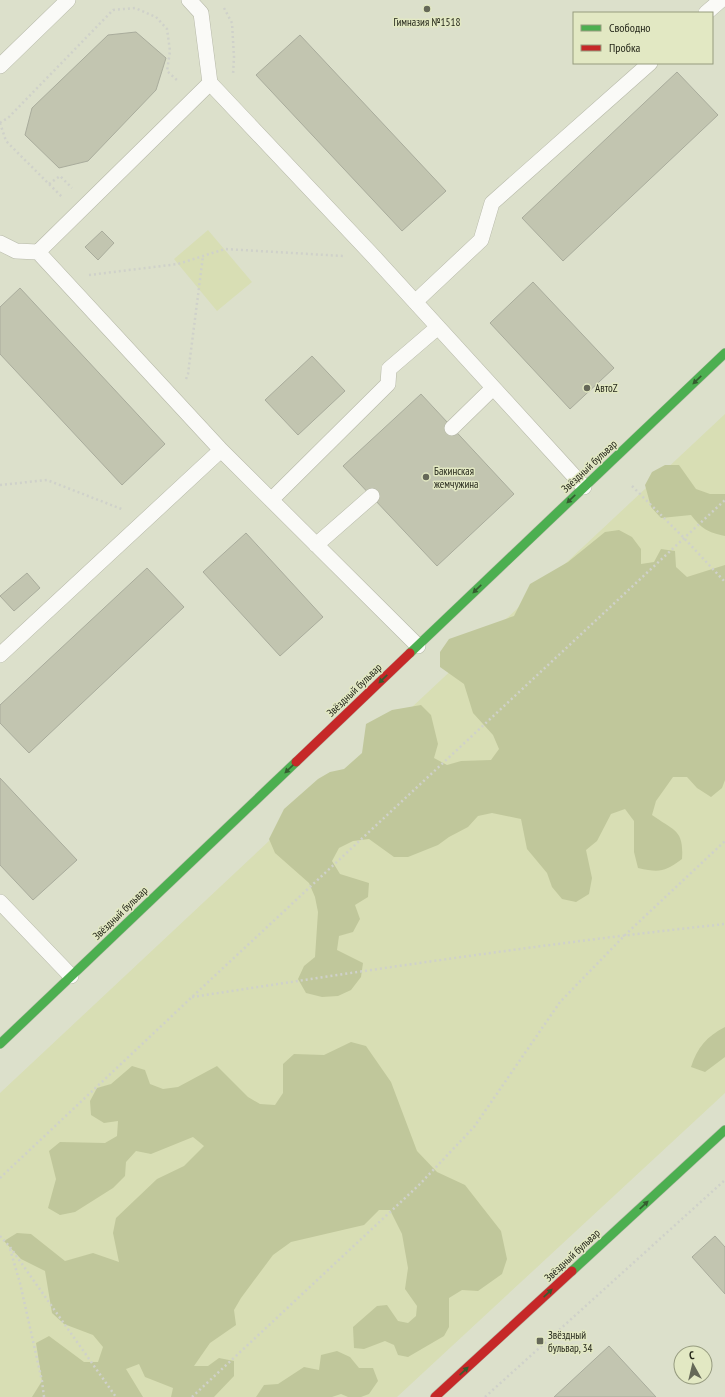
<svg xmlns="http://www.w3.org/2000/svg" width="725" height="1397" font-family="'PT Sans Narrow',sans-serif">
<style>
.green{fill:#d8deb4}
.forest{fill:#c0c79b}
.building{fill:#c2c5b0;stroke:#a9ac9c}
.lines{fill:none;stroke-linecap:round;stroke-linejoin:round}
.lane-casing{stroke:#b6b8a8;stroke-width:16}
.fast-casing{stroke:#b6b8a8;stroke-width:10}
.jam-casing{stroke:#b6b8a8;stroke-width:10}
.path{stroke:#cfd1ca;stroke-width:2.5;stroke-dasharray:2 3;stroke-linecap:butt}
.lane{stroke:#fafaf7;stroke-width:15}
.fast{stroke:#4caf50;stroke-width:9}
.jam{stroke:#c62828;stroke-width:9}
.oneway{fill:#355d30}
.poi-dot{fill:#656858;stroke:#e2e8c3;stroke-width:1.5}
.labels{text-anchor:middle;stroke-width:3;stroke-linejoin:round;paint-order:stroke}
.poi-label{font-size:11px;fill:#25271a;stroke:#e2e8c3;text-anchor:start}
.street-label{font-size:11px;fill:#25271a;stroke:#e2e8c3}
</style>
<rect width="100%" height="100%" fill="#dce0cb"/>
<path class="green" d="M208 230 252 282 217 311 174 259Z
M725 414V1093L397 1397H0V1093Z"/>
<path class="forest" d="M665 465H679L696 489 710 494H725V536C707 532 702 529 691 515L661 518 651 507 645 485 652 472Z
M619 530 632 537 641 549V564L654 562 661 549 675 551 676 567 687 577 725 565V780L722 788 711 797 697 788 687 777H673L656 801 652 815C674 831 684 829 682 859 664 872 660 873 638 868L634 852V821L625 809 611 814 597 841 586 850 592 878 589 894 576 902 562 899 552 887 547 873 527 849 521 819 492 813 478 816 468 827 449 837 438 845 408 857H394L369 839 353 841 339 848 332 861 340 874 369 883 368 897 355 905 360 919 353 932 339 936 337 950 363 963 361 977 351 990 338 996 322 997 306 993 298 979 304 966 315 957 318 912 315 897 309 883 275 853 269 839 284 809 318 779 330 772 344 769 362 753 366 724 392 710 421 705 431 715 438 744 434 758 447 765 461 761 491 760 499 749 493 735 473 713 464 684 440 667V652L449 639 514 616 530 584 568 562 605 532Z
M725 1027V1057L705 1072 691 1067C697 1048 707 1036 725 1027Z
M351 1042 366 1046 391 1082 417 1151 437 1172 465 1185 501 1231 507 1259 502 1274 478 1291 462 1290 449 1298V1327L444 1336 408 1357 398 1355 394 1345 385 1341 364 1349 354 1348 353 1327 377 1306 387 1305 398 1321 408 1323 416 1316 417 1306 405 1289 408 1268 402 1234 390 1210H379L364 1225 291 1242 273 1255 241 1298 234 1310 236 1325 210 1343 194 1366H208L219 1358 234 1361V1376L214 1397H171L173 1388 145 1377 139 1364 126 1369 143 1397H32L42 1381 36 1343 49 1336 84 1362H98L103 1347 93 1335 64 1324 52 1313 45 1271 21 1259 4 1241 17 1233 31 1234 65 1261 93 1253 119 1262 113 1233 116 1218 157 1179 184 1166 204 1146 193 1137 151 1154 136 1151 126 1162 125 1176 113 1188 75 1212 60 1215 48 1208 56 1179 49 1151 60 1142 105 1143 117 1136 118 1121 104 1123 91 1115 90 1101 97 1088 111 1084 132 1066 145 1070 150 1084 163 1089 178 1087 217 1066 248 1097 260 1104 275 1105 283 1093V1064L294 1054 324 1055Z
M337 1351 350 1357 359 1368H373L378 1381 369 1394 361 1397H348L341 1394 332 1397H256L264 1385 278 1384 304 1367 319 1370 321 1355Z"/>
<path class="building" d="M136 32 166 58 156 90 88 161 59 168 25 135 32 108 108 35Z
M300 35 446 191 402 231 256 75Z
M677 72 718 115 563 261 522 218Z
M102 231 114 243 98 260 85 247Z
M533 282 614 368 570 409 490 323Z
M20 288 165 444 122 485 0 354V307Z
M312 356 345 391 298 435 265 400Z
M421 394 514 494 437 566 343 466Z
M246 533 323 617 280 656 203 572Z
M147 568 184 607 29 753 0 723V705Z
M27 573 40 588 14 611 0 596Z
M0 778 77 860 33 900 0 865Z
M715 1236 725 1247V1294L692 1257Z
M609 1346 656 1397H554Z"/>
<g class="lines">
<defs>
<path id="lane" d="M189 0 201 13 210 83 375 258 584 487
M706 13 721 0
M0 66 68 0
M0 243 16 251 38 252 221 450 0 655
M38 252 210 83
M415 302 481 240 492 203 650 63
M452 428 493 388
M221 450 418 646
M271 500 388 384 389 369 438 327
M316 545 372 496
M0 902 71 976"/>
<path id="fast" d="M410 653 725 353
M0 1044 296 762
M572 1271 725 1130"/>
<path id="jam" d="M296 762 410 653
M435 1397 572 1271"/>
</defs>
<use href="#lane" class="lane-casing"/>
<use href="#fast" class="fast-casing"/>
<use href="#jam" class="jam-casing"/>
<path class="path" d="M224 8 232 23 234 57 233 75
M0 123 9 117 113 10 135 8 156 17 167 29 170 51 167 71 179 82
M0 123 6 141 63 198
M49 184 60 176 72 188
M89 275 178 264 225 249 343 256
M186 379 188 374 203 256
M0 485 47 480 124 510
M632 486 684 538 725 582
M192 997C369 970 547 943 725 924
M0 1178 192 997 725 500
M0 1236 10 1247 116 1397
M10 1249 20 1283 42 1381 44 1397
M192 1397 419 1185 474 1127 560 1002 625 935 725 841
M485 1397 725 1180"/>
<use href="#lane" class="lane"/>
<use href="#fast" class="fast"/>
<use href="#jam" class="jam"/>
</g>
<defs><path id="oneway-solid" d="M-6-.8H1V-3.2L6.5 0L1 3.2V.8H-6Z"/></defs>
<g class="oneway">
<use href="#oneway-solid" transform="translate(697 380) rotate(136)"/>
<use href="#oneway-solid" transform="translate(571 499) rotate(136)"/>
<use href="#oneway-solid" transform="translate(477 589) rotate(136)"/>
<use href="#oneway-solid" transform="translate(383 679) rotate(136)"/>
<use href="#oneway-solid" transform="translate(289 769) rotate(136)"/>
<use href="#oneway-solid" transform="translate(644 1205) rotate(-43)"/>
<use href="#oneway-solid" transform="translate(548 1293) rotate(-43)"/>
<use href="#oneway-solid" transform="translate(464 1371) rotate(-43)"/>
</g>
<g class="poi-dot">
<circle cx="427" cy="9" r="4"/>
<circle cx="587" cy="388" r="4"/>
<circle cx="426" cy="477" r="4"/>
<rect x="536" y="1337" width="8" height="8" rx="2"/>
</g>
<g class="labels">
<g class="poi-label">
<text x="427" y="26" text-anchor="middle">Гимназия №1518</text>
<text x="595" y="392">АвтоZ</text>
<text x="434" y="475">Бакинская<tspan x="434" dy="13">жемчужина</tspan></text>
<text x="548" y="1339">Звёздный<tspan x="548" dy="13">бульвар, 34</tspan></text>
</g>
<g class="street-label">
<text transform="translate(589 466) rotate(-43)" y="4">Звёздный бульвар</text>
<text transform="translate(354 690) rotate(-44)" y="4">Звёздный бульвар</text>
<text transform="translate(120 913) rotate(-44)" y="4">Звёздный бульвар</text>
<text transform="translate(572 1255) rotate(-43)" y="4">Звёздный бульвар</text>
</g>
</g>
<rect x="573" y="12" width="140" height="52" fill="#e2e8c3" stroke="#969b7f"/>
<rect x="581" y="25" width="20" height="6" fill="#4caf50" stroke="#969b7f"/>
<text x="609" y="32" font-size="12" fill="#25271a">Свободно</text>
<rect x="581" y="45" width="20" height="6" fill="#c62828" stroke="#969b7f"/>
<text x="609" y="52" font-size="12" fill="#25271a">Пробка</text>
<g transform="translate(693 1365) rotate(352)"><circle r="19" fill="#e2e8c3" stroke="#969b7f"/>
<path d="M0-3L7 15L0 10L-7 15Z" fill="#656858"/>
<text y="-6" font-size="11" font-weight="bold" text-anchor="middle" fill="#25271a">С</text>
</g>
</svg>
